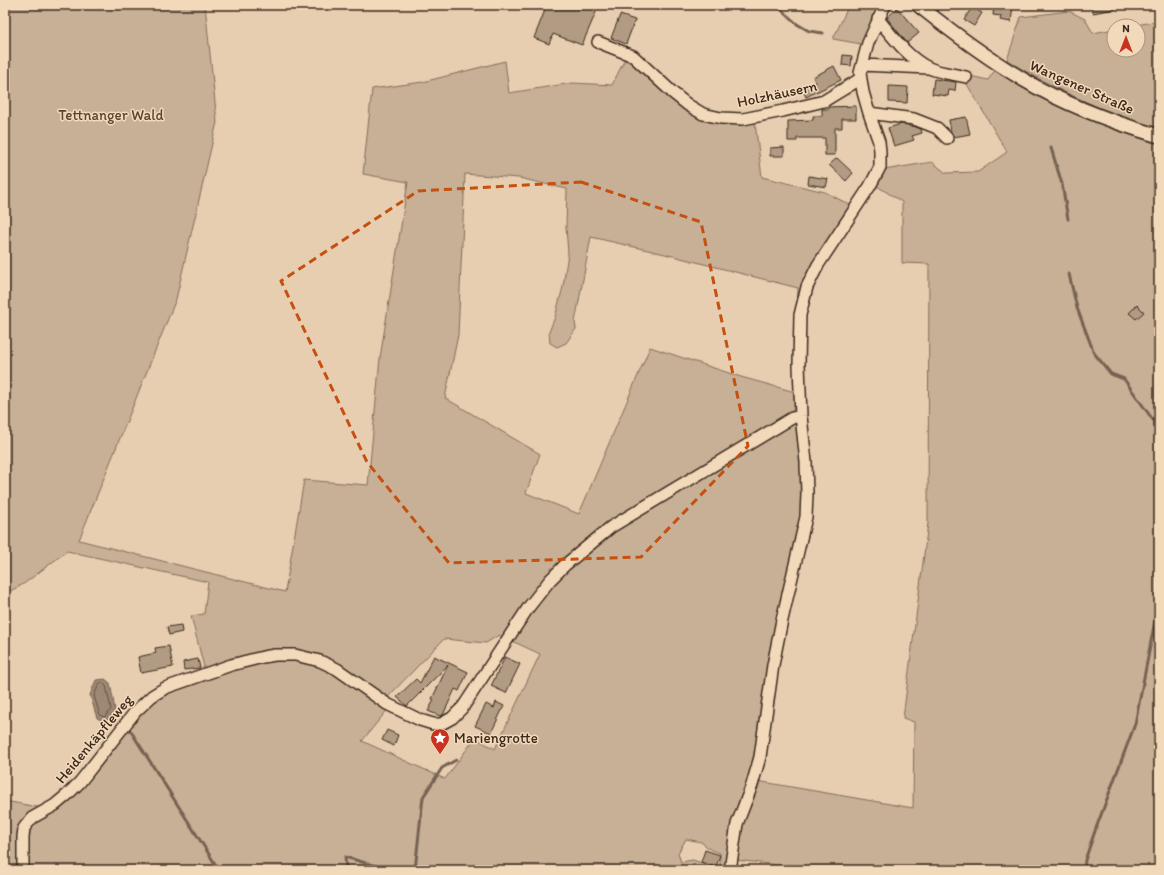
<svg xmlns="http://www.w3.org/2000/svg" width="1164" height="875" font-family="Itim,sans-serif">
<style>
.green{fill:#c7b096;stroke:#816d5a;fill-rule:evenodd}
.water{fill:#9e8873;stroke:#766251}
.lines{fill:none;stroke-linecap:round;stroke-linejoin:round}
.shore{stroke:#635040;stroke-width:1}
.stream{stroke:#766251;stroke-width:3}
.building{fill:#b19b83;stroke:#3b2a1e}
.minor-casing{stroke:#3b2a1e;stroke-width:14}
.major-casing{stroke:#3b2a1e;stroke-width:16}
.minor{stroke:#f2d9ba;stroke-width:11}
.major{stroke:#f2d9ba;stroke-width:13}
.marked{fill:none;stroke:#c55010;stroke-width:3;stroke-dasharray:8 5;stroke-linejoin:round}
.labels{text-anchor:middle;stroke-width:3;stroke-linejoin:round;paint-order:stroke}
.street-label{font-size:15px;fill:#3b2a1e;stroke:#f2d9ba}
.park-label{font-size:15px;fill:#574536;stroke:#f2d9ba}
.poi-label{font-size:15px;fill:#3b2a1e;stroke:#f2d9ba;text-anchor:start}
</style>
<rect width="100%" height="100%" fill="#e7ceb1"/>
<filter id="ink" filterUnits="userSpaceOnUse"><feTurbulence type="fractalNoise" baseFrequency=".025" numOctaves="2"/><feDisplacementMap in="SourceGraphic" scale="8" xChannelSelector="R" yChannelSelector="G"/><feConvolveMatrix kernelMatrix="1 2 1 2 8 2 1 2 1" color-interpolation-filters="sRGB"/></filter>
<g filter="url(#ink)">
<path class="green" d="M5 5H205L217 122 176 299 79 540 285 592 304 480 368 485 380 358 408 182 363 174 372 89 423 82 505 61 509 93 572 83 612 85 628 53 642 60 690 105 720 117H743L754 115 762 177 825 192 854 207 816 259 803 288 797 311 798 288 665 254 591 237 575 322 576 329 566 343 557 347 550 343 549 332 555 317 563 287 568 253 566 228 567 189 519 178 465 174 458 335 445 398 540 454 526 493 579 514 650 347 741 377 795 392 796 403 791 414 607 524 555 569 530 600 504 638 499 635 486 643 444 639 382 703 388 709 362 741 445 779 475 738 495 749 540 654 510 640 518 627 551 582 586 550 614 529 787 424 797 422 799 427 803 455 805 509 801 530 773 647 764 705 758 761 734 825V861L729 857 726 870H5V801L43 808 47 813 72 794 153 693 173 683 205 671 191 616 204 614 208 582 67 551 25 583 5 594ZM686 839 701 842 711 850 720 853V869L693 860 681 862 678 853Z
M849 5H885L867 45 833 39Z
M1069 11 1085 19 1093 33 1114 29V50H1138V26H1130L1159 21V129C1103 112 1056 90 1007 60L1021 17Z
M995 70 1055 103 1095 121 1151 142 1159 143V870H799L778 865 735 860 737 835 757 781 913 808 914 722 903 718 928 523 929 264 902 263V202L877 186 884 170 932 162 946 173 978 172 1007 152 961 74 988 80Z"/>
<path class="water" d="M105 679 110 683 115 710 109 719 105 722 97 718 90 695 96 680Z"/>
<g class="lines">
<path class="shore" d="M103 683 106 686 111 709 105 717 100 715 94 696 99 684Z"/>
<path class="stream" d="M776 5 797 24 809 31 823 33
M1051 148 1062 184 1068 219
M1069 274 1077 308 1094 353 1111 374 1124 379 1153 420H1159
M130 730 219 870
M346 870 345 857 390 870
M415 870 423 797 442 768 456 760
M1085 870 1084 869 1085 860 1095 831 1135 724 1159 600"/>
</g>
<path class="building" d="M547 5H599L582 45 553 34 549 44 534 38Z
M994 5H1013L1011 22 1000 20 1001 16 993 15Z
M1091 5H1115V9L1093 13Z
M972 7 982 13 974 26 964 20Z
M897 8 919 33 907 43 887 18Z
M620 15 635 20 626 44 611 38Z
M843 55 852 56 851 66 842 65Z
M834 66 841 80 806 97 802 88 816 83 813 77Z
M934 79 956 82 955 91 949 90 948 96 932 94Z
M889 86 908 87 907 103 889 102Z
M856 106V119H842V128H835V155H825V138H797V141H788V121L813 120V116H822V109H829L828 107Z
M966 117 970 134 954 137 951 132 949 120Z
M901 124 909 125 910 127 913 126 921 129 922 133 912 136 914 140 894 146 888 128Z
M784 147V156H770V148Z
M837 158 853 173 846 181 829 165Z
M809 176 828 179 826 187 808 184Z
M1137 305 1144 312 1136 319 1129 313Z
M181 625 182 632 169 635 167 627Z
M169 646 173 667 141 673 138 657 156 653 155 648Z
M434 656 468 672 459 691 455 689 443 715 440 716 428 711 434 700 432 699 448 665 407 706 397 697 416 679 420 683Z
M505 657 520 664 506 693 491 686Z
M198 659 200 668 184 670 183 662Z
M496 702 504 706 491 733 475 726 486 704 494 708Z
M387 730 398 735 394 746 382 740Z
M705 850 720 855 716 867 701 862Z"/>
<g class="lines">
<defs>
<path id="minor" d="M878 19C893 37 908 58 929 68 940 73 954 74 966 77
M598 42 633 56 673 93 688 105 703 114 721 118 743 119 783 111 824 101 860 79
M862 65 929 68
M869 113 914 119 937 128 947 138
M23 870V837L24 828 32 818 55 805 67 795 80 782 135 712 152 696 165 688 231 665 263 657 275 655H295L320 661 337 669 387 704 420 720 433 724H441L452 718 463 707 528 608 550 580 565 565 611 527 792 418 801 416
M730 870 737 824 752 785 760 757 773 665 782 620 806 517 807 494 806 462 801 416 799 365 800 315 807 287 818 265 870 186 880 167V151L879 142 869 113 863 92 860 73 868 43 885 5"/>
<path id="major" d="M918 5C952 32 987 58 1024 80 1064 104 1115 123 1159 136"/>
</defs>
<use href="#minor" class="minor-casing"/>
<use href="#major" class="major-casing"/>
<use href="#minor" class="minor"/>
<use href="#major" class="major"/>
</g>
</g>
<path class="marked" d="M581 182 701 222 748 446 641 557 449 563 367 462 281 281 418 191Z"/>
<defs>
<symbol id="sight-pin" viewBox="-11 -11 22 30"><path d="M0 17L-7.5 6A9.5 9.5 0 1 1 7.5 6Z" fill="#c8321e" stroke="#f2d9ba"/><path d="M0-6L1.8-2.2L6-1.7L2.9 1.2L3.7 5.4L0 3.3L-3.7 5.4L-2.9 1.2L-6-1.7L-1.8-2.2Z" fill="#fff"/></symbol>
</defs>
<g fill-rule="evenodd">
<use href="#sight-pin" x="429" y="727" width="22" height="30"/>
</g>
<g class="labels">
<g class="street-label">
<text transform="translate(1082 87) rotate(24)" y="5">Wangener Straße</text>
<text transform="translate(777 94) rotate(-12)" y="5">Holzhäusern</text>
<text transform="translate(94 739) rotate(-50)" y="5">Heidenkäpfleweg</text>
</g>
<g class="park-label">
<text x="111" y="120">Tettnanger Wald</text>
</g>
<g class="poi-label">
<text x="454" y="743">Mariengrotte</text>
</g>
</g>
<rect width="1164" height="875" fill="none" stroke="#f2d9ba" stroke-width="20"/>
<rect x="10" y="10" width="1144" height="855" fill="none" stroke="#3b2a1e" stroke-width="1.5" filter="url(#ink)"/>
<g transform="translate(1126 38)"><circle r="19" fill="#f2d9ba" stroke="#a9937c"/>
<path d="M0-3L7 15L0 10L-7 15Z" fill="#c8321e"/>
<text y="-6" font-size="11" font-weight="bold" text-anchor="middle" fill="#3b2a1e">N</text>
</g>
</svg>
